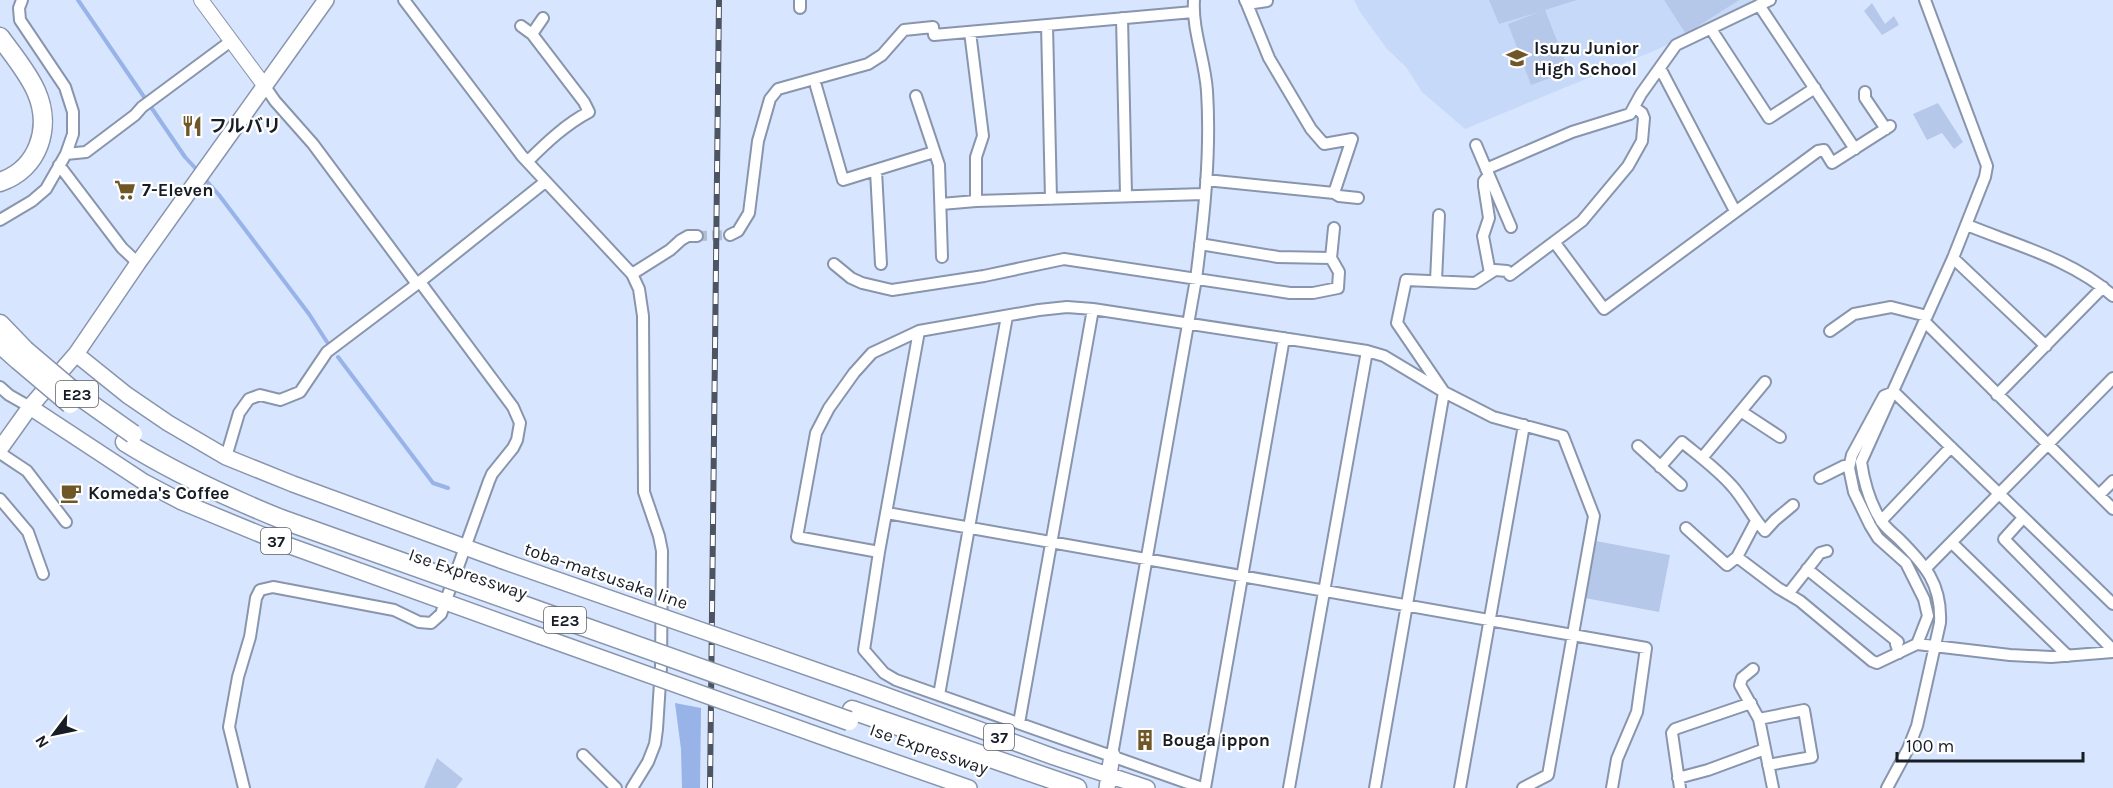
<svg xmlns="http://www.w3.org/2000/svg" width="2113" height="788" font-family="Karla,'Noto Sans JP',sans-serif">
<style>
.built{fill:#c7d9f9}
.green{fill:#b6c8ea}
.forest{fill:#97b3e7}
.lines{fill:none;stroke-linecap:round;stroke-linejoin:round}
.stream{stroke:#97b3e7;stroke-width:4}
.street-tunnel{stroke:#b1bdd3;stroke-width:10;stroke-dasharray:10 5;stroke-linecap:butt}
.street-casing{stroke:#8895ad;stroke-width:14}
.secondary-casing{stroke:#8895ad;stroke-width:16}
.primary-casing{stroke:#8895ad;stroke-width:18}
.highway-casing{stroke:#8895ad;stroke-width:21}
.street{stroke:#fff;stroke-width:10}
.secondary{stroke:#fff;stroke-width:14}
.primary{stroke:#fff;stroke-width:15}
.highway{stroke:#fff;stroke-width:18}
.rail-casing{stroke:#4d5461;stroke-width:6}
.rail{stroke:#fff;stroke-width:4;stroke-dasharray:11;stroke-linecap:butt}
.primary-bridge-casing{stroke:#8895ad;stroke-width:18;stroke-linecap:butt}
.highway-bridge-casing{stroke:#8895ad;stroke-width:21;stroke-linecap:butt}
.primary-bridge{stroke:#fff;stroke-width:15}
.highway-bridge{stroke:#fff;stroke-width:18}
.labels{text-anchor:middle;stroke-width:4.5;stroke-linejoin:round;paint-order:stroke}
.shield{fill:#fff;stroke:#5d6066;stroke-width:1.5}
.shield-label{font-size:16px;font-weight:bold;fill:#181c25}
.poi-label{font-size:18px;font-weight:bold;fill:#181c25;stroke:#fff;text-anchor:start}
.street-label{font-size:18px;fill:#181c25;stroke:#fff}
</style>
<rect width="100%" height="100%" fill="#d7e5ff"/>
<path class="built" d="M1354 0H1751L1752 3 1656 50 1465 129 1422 92 1406 67 1387 49 1360 12Z"/>
<path class="green" d="M1489 0H1577L1545 10 1569 71 1531 85 1508 24 1539 12 1499 24Z
M1664 0H1739L1686 34Z
M1872 3 1885 24 1894 16 1899 25 1882 35 1864 11Z
M1938 103 1963 142 1954 149 1942 133 1927 140 1913 114Z
M1596 541 1670 555 1659 612 1585 598Z
M437 758 463 779 456 788H424Z"/>
<path class="forest" d="M675 703 701 708 700 788H682L681 749Z"/>
<g class="lines">
<path class="stream" d="M78 0 185 157 198 171
M203 177 219 195 309 314 327 342
M338 357 433 483 448 488"/>
<path class="street-tunnel" d="M697 236 730 235"/>
<defs>
<path id="street" d="M404 0 522 156 632 274 639 289 643 316 644 492 659 536 662 551 661 667 657 729 655 744 648 762 632 788
M800 0V8
M1245 0 1247 4 1267 1
M1759 5 1855 149
M1122 18 1126 195
M1047 25 1051 199
M521 26 532 34 584 102 589 112C566 124 546 143 528 161
M1711 29 1769 118 1815 88
M970 32 983 136 976 157V201L1204 194
M532 34 543 18
M1660 68 1735 211
M264 85 275 101 313 144 417 284
M816 86 843 180 934 152
M1865 92V98L1886 129
M916 96 939 165 942 257
M1476 145 1511 227
M66 154 86 152 135 115 142 107 231 41
M59 165 122 248 138 263
M1486 169 1572 132 1630 114 1641 94 1676 45 1770 0
M876 171 881 264
M1488 176 1484 181V186L1489 218 1483 236 1490 273
M1206 180 1334 193 1352 139 1324 144 1311 129 1269 58 1247 4
M1334 193 1339 196 1358 198
M941 204 976 201
M0 220 32 201 46 189 66 154 73 134V112L65 87 20 20 19 8 22 0
M1967 225C2016 245 2073 260 2113 296
M730 235 738 231 749 213 758 141 770 99 778 89 868 64 882 55 904 30 933 27 934 35 1193 12
M1555 243 1604 309 1818 151 1824 150 1832 163 1890 126
M1200 244 1278 257 1331 258
M1953 258 2046 346
M834 264 851 278 862 283 892 290 984 276 1064 259 1290 293H1313L1338 288 1339 272 1331 258 1334 228
M632 274 670 250 681 240 688 236H697
M1436 281 1439 215
M1925 322 2113 509
M919 331 879 552 864 650 884 673 896 680 1202 788
M1830 331 1854 314 1891 307 1927 316
M0 387 9 395 30 407
M1997 395 2103 287
M1742 412 1780 437
M1638 446 1681 485
M0 453 27 471 66 522
M226 457 239 413 249 399 260 395 280 400 300 392 327 352 417 284 545 182
M1702 458 1765 382
M1660 467 1682 442C1699 456 1717 469 1732 486 1744 499 1752 517 1765 531L1775 520 1793 505
M1820 478 1844 466 1849 467
M2099 495 2113 481
M0 499 28 532 43 574
M887 513 1646 648 1637 712 1617 759 1612 788
M2023 518 2004 539 2113 650
M1881 521 1951 447
M1686 528 1727 565 1737 557 1756 521
M1952 543 2068 656
M879 552 797 537 816 433 829 408 854 373 872 353 919 331 1039 310 1067 307 1093 309 1367 351 1384 356 1444 392 1493 417 1563 436 1594 516 1548 775 1523 788
M1737 557 1778 588 1800 601 1872 661 1877 663 1917 644 2010 655 2051 657 2113 652
M1926 568 2113 378
M1807 569 1898 642 1896 644 1899 653
M1788 594 1820 553 1827 551
M1917 644 1928 616 1924 599 1906 563 1878 538 1870 525 1854 492 1849 468 1852 455 1884 396 1894 392 2113 604
M1753 669 1742 678 1740 685 1759 719 1773 788
M939 695 1007 316
M1759 719 1804 710 1812 757 1768 765
M1019 723 1093 309
M583 755 616 788
M1112 755 1196 279C1204 217 1211 153 1207 91 1205 60 1192 30 1194 0
M1678 778 1708 770 1765 749
M244 788 229 727 238 677 250 637 256 598 260 590 273 587 394 610 419 622 431 623 441 614 489 481 492 474 513 448 517 440 520 423 513 407 420 282
M1205 788 1284 338
M1289 788 1367 351
M1375 788 1444 392 1397 323 1406 280 1475 283 1495 270 1507 271 1510 275 1582 221 1628 166 1642 141 1644 118 1642 113 1635 108
M1460 788 1524 425
M1680 788 1672 733 1675 729 1751 703
M1887 788 1908 749 1917 726 1940 623C1942 584 1925 565 1899 539 1893 533 1884 527 1880 519 1869 501 1864 482 1861 462L1953 258 1985 177 1987 166 1925 0"/>
<path id="secondary" d="M201 0 264 85"/>
<path id="primary" d="M76 354 127 395 168 423 226 457 293 484 503 561
M30 407 144 482 182 502 279 542 540 636
M0 449 30 407 76 354 138 263 326 0
M852 683 1054 757 1147 788
M834 741 969 788
M1107 788 1112 755"/>
<path id="highway" d="M0 37C13 55 27 71 36 91 52 127 39 169 0 182
M0 324 25 350
M0 344 18 360
M125 442C175 473 227 497 281 519
M852 710 1077 788"/>
</defs>
<use href="#street" class="street-casing"/>
<use href="#secondary" class="secondary-casing"/>
<use href="#primary" class="primary-casing"/>
<use href="#highway" class="highway-casing"/>
<use href="#street" class="street"/>
<use href="#secondary" class="secondary"/>
<use href="#primary" class="primary"/>
<use href="#highway" class="highway"/>
<defs>
<path id="rail" d="M710 788 719 0"/>
</defs>
<use href="#rail" class="rail-casing"/>
<use href="#rail" class="rail"/>
<defs>
<path id="primary-bridge" d="M503 561 852 683
M540 636 834 741"/>
<path id="highway-bridge" d="M25 350 78 395 133 434
M18 360 70 404
M281 519 849 721"/>
</defs>
<use href="#primary-bridge" class="primary-bridge-casing"/>
<use href="#highway-bridge" class="highway-bridge-casing"/>
<use href="#primary-bridge" class="primary-bridge"/>
<use href="#highway-bridge" class="highway-bridge"/>
</g>
<defs>
<symbol id="school-bare" viewBox="-9 -9 18 18"><path d="M0-5L7-2L0 1L-7-2ZM-4 1L0 2.5L4 1V4Q0 6-4 4Z" fill="#6f5727" stroke="#fff" stroke-width="2.5" paint-order="stroke"/></symbol>
<symbol id="restaurant-bare" viewBox="-9 -9 18 18"><path d="M-5-6h1v4h1v-4h1v4h1v-4h1v5L-1.5 .5V6h-2V.5L-5-1ZM5-6V6H3V1.5H1.5Q1.5-4 5-6Z" fill="#6f5727" stroke="#fff" stroke-width="2.5" paint-order="stroke"/></symbol>
<symbol id="supermarket-bare" viewBox="-9 -9 18 18"><path d="M-6-5.5h2.5l.6 2H6L4.5 2H-2.5L-4.4-4H-6ZM-1.5 3.2a1.3 1.3 0 1 0 .1 0ZM3 3.2a1.3 1.3 0 1 0 .1 0Z" fill="#6f5727" stroke="#fff" stroke-width="2.5" paint-order="stroke"/></symbol>
<symbol id="cafe-bare" viewBox="-9 -9 18 18"><path d="M-5.5-4.5H6V0H3Q3 3.5 0 3.5H-2.5Q-5.5 3.5-5.5 0ZM3-3.2v2h1.7v-2ZM-6 4.5H4V6H-6Z" fill="#6f5727" stroke="#fff" stroke-width="2.5" paint-order="stroke"/></symbol>
<symbol id="building-bare" viewBox="-9 -9 18 18"><path d="M-4-6H4V6H1V3H-1V6H-4ZM-2.5-4.3h1.7v1.8h-1.7ZM.8-4.3h1.7v1.8H.8ZM-2.5-1h1.7V.8h-1.7ZM.8-1h1.7V.8H.8Z" fill="#6f5727" stroke="#fff" stroke-width="2.5" paint-order="stroke"/></symbol>
</defs>
<g fill-rule="evenodd">
<use href="#school-bare" x="1502" y="43" width="30" height="30"/>
<use href="#restaurant-bare" x="177" y="111" width="30" height="30"/>
<use href="#supermarket-bare" x="110" y="175" width="30" height="30"/>
<use href="#cafe-bare" x="56" y="478" width="30" height="30"/>
<use href="#building-bare" x="1130" y="725" width="30" height="30"/>
</g>
<g class="labels">
<g class="shield">
<rect x="56" y="381" width="42" height="26" rx="4.5"/>
<rect x="261" y="528" width="30" height="26" rx="4.5"/>
<rect x="544" y="607" width="42" height="26" rx="4.5"/>
<rect x="984" y="724" width="30" height="26" rx="4.5"/>
</g>
<g class="shield-label">
<text x="77" y="400">E23</text>
<text x="276" y="547">37</text>
<text x="565" y="626">E23</text>
<text x="999" y="743">37</text>
</g>
<g class="poi-label">
<text x="1534" y="54">Isuzu Junior<tspan x="1534" dy="21">High School</tspan></text>
<text x="209" y="132">フルバリ</text>
<text x="142" y="196">7-Eleven</text>
<text x="88" y="499">Komeda's Coffee</text>
<text x="1162" y="746">Bouga ippon</text>
</g>
<g class="street-label">
<text transform="translate(468 574) rotate(19)" y="6">Ise Expressway</text>
<text transform="translate(606 576) rotate(19)" y="6">toba-matsusaka line</text>
<text transform="translate(929 749) rotate(19)" y="6">Ise Expressway</text>
</g>
</g>
<g transform="translate(54 734) rotate(238)" stroke="#ffffff" stroke-width="4.5" paint-order="stroke">
<path d="M0-4.5L10 22L0 15L-10 22Z" fill="#181c25"/>
<text y="-9" font-size="16" font-weight="bold" text-anchor="middle" fill="#181c25">N</text>
</g>
<path d="M1897 752v9h186v-9" fill="none" stroke="#181c25" stroke-width="3"/>
<text x="1906" y="752" font-size="18" fill="#181c25" stroke="#ffffff" stroke-width="4.5" paint-order="stroke">100 m</text>
</svg>
